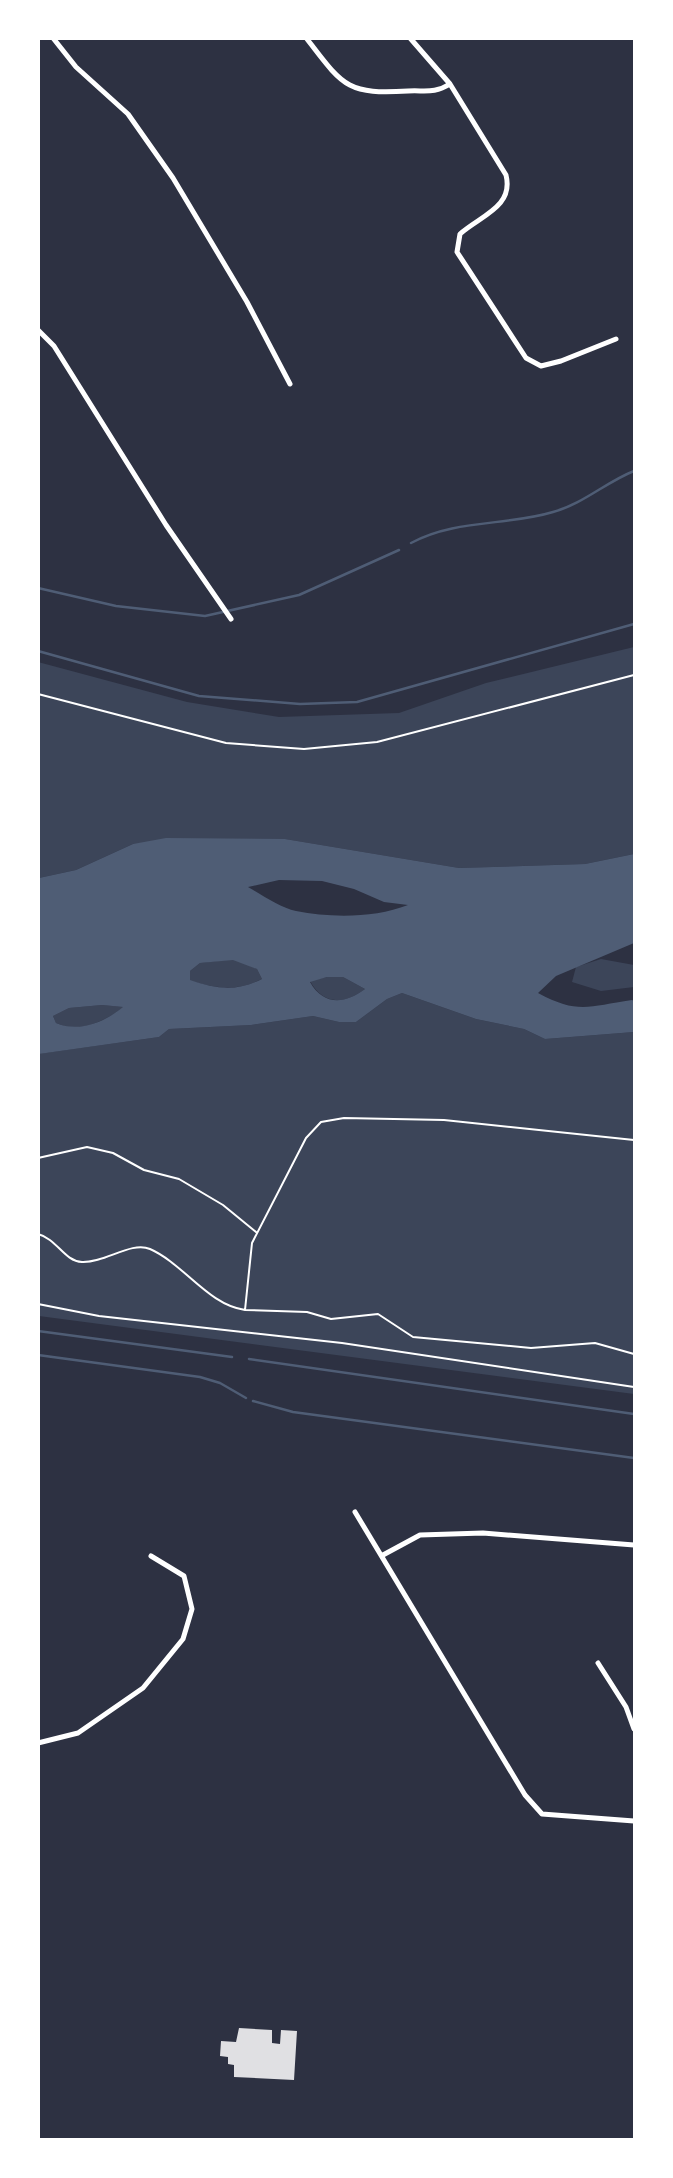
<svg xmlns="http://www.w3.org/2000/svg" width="673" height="2178" font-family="'Alegreya Sans',sans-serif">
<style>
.green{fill:#3c4559}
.water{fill:#4f5d75;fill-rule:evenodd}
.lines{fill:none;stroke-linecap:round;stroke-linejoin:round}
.stream{stroke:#4f5d75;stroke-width:2.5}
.building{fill:#e0e0e3}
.path{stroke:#fff;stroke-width:2}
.minor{stroke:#fff;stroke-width:5}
</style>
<rect width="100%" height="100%" fill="#2d3142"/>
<path class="green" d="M634 647V854L585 864 459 868 285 839 133 844 76 870 39 878 38 662 187 702 279 717 399 713 486 683Z
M234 959 257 969 262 979C235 992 218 988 190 981V971L200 963Z
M601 959 634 965V987L601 991 572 982 576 967Z
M327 977H343L365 989C344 1005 323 1005 310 981Z
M402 993 476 1019 524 1029 545 1039 634 1032V1394L39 1316 38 1054 159 1037 169 1029 251 1025 313 1016 339 1022H356L387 999Z
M102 1005 124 1007C105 1021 79 1034 56 1023L53 1016 69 1008Z"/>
<path class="water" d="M166 838 285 839 459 868 585 864 634 854V943L556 976 538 993C579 1015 589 1006 632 1000L634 1001V1032L545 1039 524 1029 476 1019 402 993 387 999 356 1022H339L313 1016 251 1025 169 1029 159 1037 39 1054V878L76 870 133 844ZM279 880 322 881 354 889 384 902 408 905C375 918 331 918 296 911 281 908 262 895 248 887ZM233 960 257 969 262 979C236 992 217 989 190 980V971L200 963ZM327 977H343L365 989C344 1005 323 1005 310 982ZM102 1005 123 1007C105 1022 79 1033 56 1023L53 1016 69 1008Z"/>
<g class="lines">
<path class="stream" d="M411 543C455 519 507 526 553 512 583 504 606 482 634 471
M38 588 116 606 205 616 299 595 399 550
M38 651 199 696 300 704 357 702 634 624
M38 1331 232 1357
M38 1355 200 1377 220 1383 246 1398
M249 1359 634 1414
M253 1401 293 1412 634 1458"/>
</g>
<path class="building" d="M239 2028 272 2030V2043L280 2044 281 2030 297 2031 294 2080 234 2077V2065L228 2064V2057L220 2056 221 2041 236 2042Z"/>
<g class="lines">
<path class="path" d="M38 694 226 743 304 749 377 742 634 675
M634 1140 444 1120 344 1118 321 1122 306 1138 252 1243 245 1310 307 1312 331 1319 378 1314 413 1337 531 1348 595 1343 634 1354
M38 1158 87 1147 113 1153 144 1170 179 1179 223 1205 256 1232
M38 1234C57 1239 64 1261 82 1262 105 1263 131 1241 150 1249 184 1264 208 1305 245 1310
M38 1304 99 1316 342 1343 634 1387"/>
<path class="minor" d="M53 38 76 67 128 114 173 178 247 302 290 384
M410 38 450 84 506 175C514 207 480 216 460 234L457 252 526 358 541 366 561 361 616 339
M307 39C343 86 347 95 408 91 425 90 434 94 450 84
M38 330 54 346 166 525 231 619
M355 1512 525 1795 542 1814 634 1821
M383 1555 420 1535 483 1533 634 1545
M598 1663 626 1707 634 1729
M38 1743 78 1733 143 1688 183 1639 192 1609 184 1576 151 1556"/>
</g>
<rect width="673" height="2178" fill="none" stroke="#ffffff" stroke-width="80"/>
</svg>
